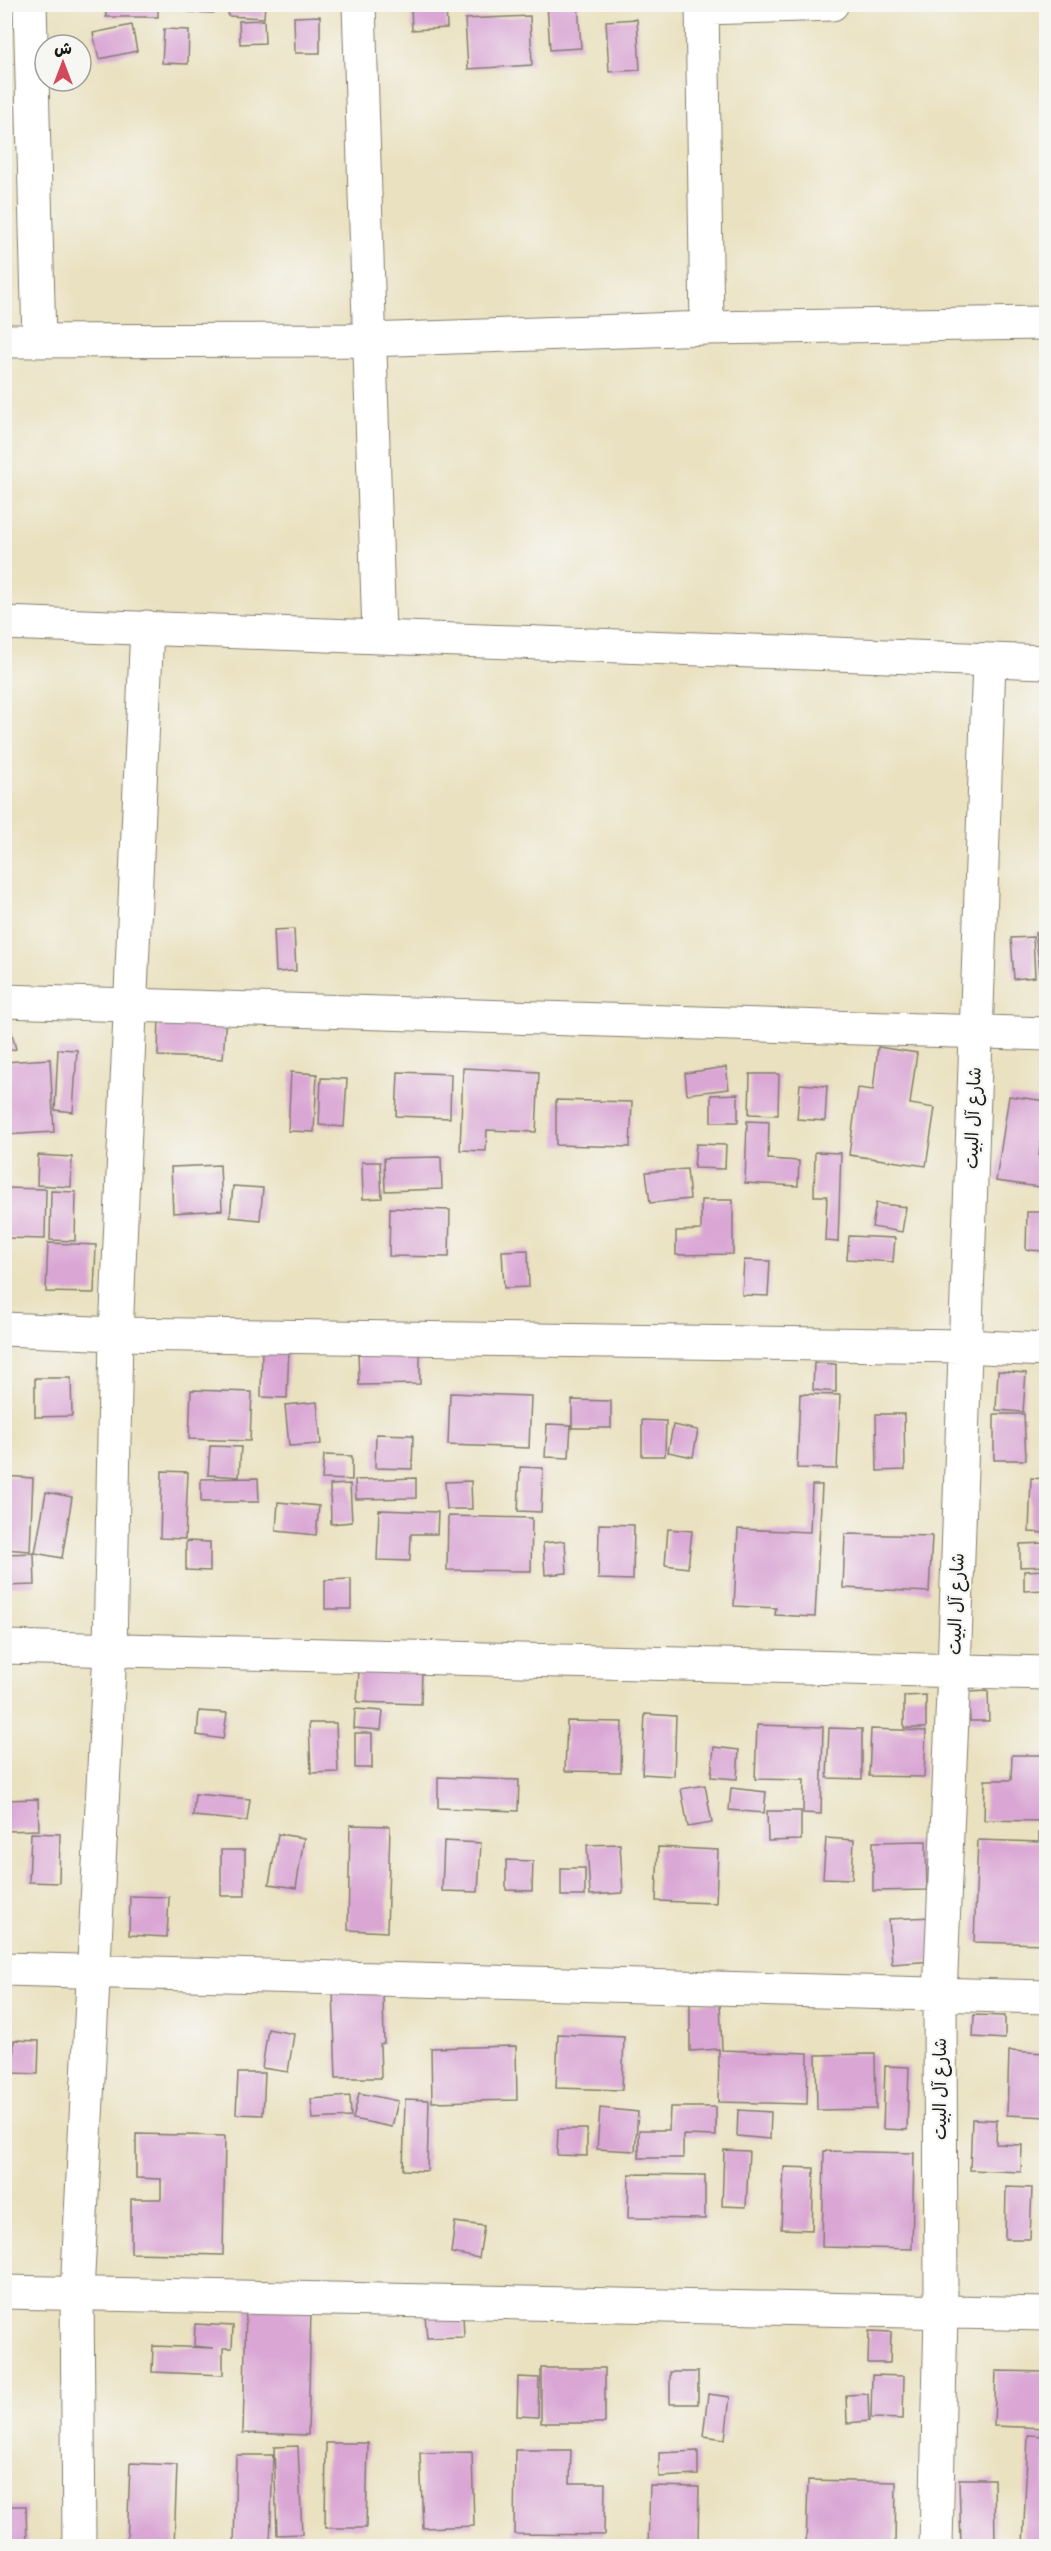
<svg xmlns="http://www.w3.org/2000/svg" width="1051" height="2551" font-family="Sriracha,'Playpen Sans Arabic',sans-serif">
<style>
.building{fill:#daa7d5}
.lines{fill:none;stroke-linecap:round;stroke-linejoin:round}
.street-casing{stroke:#837e6e;stroke-width:35}
.secondary-casing{stroke:#837e6e;stroke-width:35}
.street{stroke:#fff;stroke-width:33}
.secondary{stroke:#fff;stroke-width:33}
.labels{text-anchor:middle;stroke-width:4.5;stroke-linejoin:round;paint-order:stroke}
.street-label{font-size:18px;fill:#1c1c1c;stroke:#f6f6f2}
</style>
<rect width="100%" height="100%" fill="#f6f6f2"/>
<filter id="ink" filterUnits="userSpaceOnUse"><feTurbulence type="fractalNoise" baseFrequency=".0167" numOctaves="2"/><feDisplacementMap in="SourceGraphic" scale="12" xChannelSelector="R" yChannelSelector="G"/><feConvolveMatrix kernelMatrix="1 2 1 2 8 2 1 2 1" color-interpolation-filters="sRGB"/></filter>
<filter id="wash" filterUnits="userSpaceOnUse"><feTurbulence type="fractalNoise" baseFrequency=".008" numOctaves="4" result="noise"/><feDisplacementMap in="SourceGraphic" scale="24" xChannelSelector="R" yChannelSelector="G"/><feGaussianBlur stdDeviation="1.35" result="paint"/><feColorMatrix in="noise" values="0 0 0 0 0 0 0 0 0 0 0 0 0 0 0 0 0 1.4 0 .05"/><feComposite in="paint" operator="in"/></filter>
<g filter="url(#wash)">
<rect width="100%" height="100%" fill="#eae1c0"/>
<g id="blocks">
<path class="building" d="M106 4H158V17H106Z
M189 4H214V13L188 12Z
M229 4H265L264 18 228 16Z
M446 4 447 28 412 30 411 6Z
M547 4H578L581 48 550 50Z
M320 16V53H295L294 17Z
M530 16 532 65 468 69 465 19Z
M637 19 640 70 609 72 606 21Z
M264 20 265 43 240 44 239 21Z
M132 25 137 51 99 59 93 33Z
M164 29 189 30 188 64 162 63Z
M294 929 296 971 276 972 274 930Z
M1046 932V976L1041 977 1035 933Z
M1033 937 1035 977 1014 979 1011 938Z
M159 1012 226 1015 223 1059 158 1056Z
M9 1023 16 1049 4 1052V1025Z
M878 1047 917 1053 910 1104 935 1108 926 1166 849 1155 858 1088 873 1090Z
M58 1049 77 1050 73 1112 55 1110Z
M50 1059 54 1132 4 1135V1062Z
M726 1067 729 1089 687 1094 685 1073Z
M463 1068 539 1072 536 1132 487 1130 486 1151 460 1150Z
M291 1072 317 1074 314 1132 288 1131Z
M398 1072 451 1074 450 1118 396 1116Z
M750 1074H779L778 1115 749 1114Z
M321 1078 347 1079 344 1127 319 1125Z
M800 1084 827 1086 825 1121 797 1119Z
M738 1094V1122H711V1095Z
M1009 1096 1046 1101 1039 1155 1046 1156V1188L996 1181Z
M556 1100 632 1102 630 1147 556 1145Z
M747 1121 769 1122 768 1159 799 1161 798 1186 745 1183Z
M696 1144 726 1145 725 1169 694 1168Z
M815 1152 841 1153 838 1242 825 1241 827 1196H814Z
M38 1155 72 1157 71 1187 37 1185Z
M441 1157 442 1189 385 1191 384 1158Z
M362 1162H380L382 1198 363 1199Z
M220 1165 222 1210 173 1213 171 1167Z
M687 1169 690 1199 650 1203 646 1172Z
M233 1186 263 1188 260 1220 230 1217Z
M4 1188 46 1189 45 1239 4 1238Z
M51 1191 76 1192 75 1241 50 1240Z
M701 1200H733V1254L676 1255V1231L701 1230Z
M876 1203 906 1207 902 1232 872 1227Z
M390 1208 450 1210 449 1257 389 1256Z
M1027 1212H1046V1251L1026 1250Z
M849 1236 895 1238 893 1262 847 1259Z
M48 1243 96 1245 94 1293 46 1292Z
M528 1250 529 1287 504 1288 502 1251Z
M744 1260 770 1261 768 1296 742 1295Z
M262 1346 289 1347 287 1398 261 1397Z
M420 1347V1384L359 1385 358 1349Z
M814 1363 836 1364V1392L813 1390Z
M998 1371 1026 1373 1023 1412 996 1410Z
M35 1378H71L72 1416 35 1417Z
M1046 1387V1436H1044L1042 1388Z
M191 1390 252 1392 250 1441 189 1439Z
M450 1393 531 1396 529 1448 448 1445Z
M800 1394 840 1395 837 1469 797 1468Z
M572 1400 611 1401V1428H572Z
M317 1402 321 1444 289 1446 285 1405Z
M876 1414H904L905 1470 877 1471Z
M994 1414H1024L1026 1460H994Z
M642 1420 666 1421 665 1456H642Z
M547 1424 571 1425 569 1458 545 1457Z
M673 1425 698 1430 693 1457 668 1452Z
M376 1434 413 1435 412 1469 375 1468Z
M210 1446 241 1447 239 1477 208 1475Z
M324 1455 352 1456V1480L322 1479Z
M520 1467 543 1468 541 1512 518 1511Z
M162 1471 188 1472 185 1539 160 1538Z
M4 1476 33 1478 30 1551 4 1549Z
M258 1478 259 1502H201V1479Z
M416 1478V1498L356 1499 355 1480Z
M1031 1478 1046 1479V1533L1029 1532Z
M471 1481 472 1509H447L445 1482Z
M350 1484 352 1522 331 1524 330 1485Z
M812 1485H822L815 1617 775 1615 776 1608 734 1606 738 1529 810 1532Z
M46 1492 72 1497 62 1558 35 1553Z
M278 1502 319 1506 316 1535 276 1531Z
M379 1510 438 1512 437 1534H411L410 1561 377 1560Z
M448 1516 532 1518 531 1571 447 1570Z
M599 1524 634 1525 633 1580 598 1579Z
M668 1529 692 1531 688 1568 665 1565Z
M845 1534 932 1536 929 1592 843 1588Z
M186 1541 210 1542V1571L186 1570Z
M565 1541 567 1573 545 1575 543 1543Z
M1046 1543V1566L1020 1567V1544Z
M34 1553 35 1585 4 1586V1554Z
M1046 1570V1590L1024 1591V1571Z
M351 1579V1609H325V1580Z
M359 1670 422 1672 421 1704 357 1702Z
M988 1691 989 1721H970L968 1692Z
M926 1695V1728H904V1696Z
M355 1709 383 1711 381 1730 354 1728Z
M199 1711 227 1713 223 1739 197 1735Z
M645 1714 676 1716 674 1776 642 1774Z
M567 1721 622 1722 621 1772 565 1771Z
M309 1723H336L338 1772 311 1773Z
M757 1725 823 1727 821 1814 803 1813 804 1780 755 1779Z
M829 1728 862 1729V1779L827 1778Z
M871 1729 926 1731 924 1777 869 1776Z
M355 1733H372V1768H355Z
M714 1747 739 1750 737 1779 711 1777Z
M1012 1755H1046V1821L984 1820 985 1780H1011Z
M438 1777 519 1780 518 1811 438 1808Z
M705 1785 712 1823 688 1827 681 1789Z
M731 1788 766 1792 764 1813 729 1810Z
M195 1794 250 1799 247 1821 193 1816Z
M38 1799 39 1830 4 1831V1800Z
M767 1811H801V1840L768 1841Z
M350 1825 390 1826 387 1932 348 1930Z
M31 1833 60 1834 59 1883 29 1882Z
M1039 1833H1046V1944L974 1942 978 1840 1039 1842Z
M278 1834 304 1838 296 1888 269 1884Z
M826 1838 854 1840 852 1879 823 1878Z
M444 1841 481 1843 478 1892 442 1891Z
M926 1841 927 1890 873 1891V1842Z
M620 1844 623 1893 590 1895 587 1845Z
M658 1847 718 1850 716 1903 656 1901Z
M221 1850H245V1896H221Z
M506 1860 533 1861 532 1891 506 1890Z
M561 1868H585V1896H561Z
M130 1896 169 1897 167 1937 129 1935Z
M932 1917 934 1961 892 1964 889 1919Z
M333 1991H383L384 2043 380 2044 381 2078H336Z
M720 2002 722 2050 808 2053 807 2104 718 2102 719 2049 690 2051V2003Z
M974 2015 1005 2016V2039L973 2037Z
M268 2029 294 2034 288 2072 262 2068Z
M558 2034 624 2037 622 2090 556 2088Z
M14 2040 39 2041 38 2074 13 2073Z
M516 2046 517 2100 432 2102 431 2048Z
M1009 2051 1046 2053V2117L1007 2115Z
M875 2054 876 2109 817 2110 816 2055Z
M885 2066 909 2067 907 2130 883 2129Z
M238 2073H265L263 2115 236 2114Z
M359 2093 398 2101 392 2127 353 2119Z
M350 2096 351 2117 313 2119 311 2099Z
M405 2099 429 2100 427 2171 403 2170Z
M670 2107H716V2136L683 2135V2158H639V2130H669Z
M600 2108 638 2112 635 2151 597 2149Z
M738 2110 771 2112 770 2139 737 2136Z
M972 2119 997 2120 996 2144 1022 2145 1021 2172 970 2170Z
M558 2129H587V2156L557 2155Z
M136 2134 225 2136 223 2255 131 2253V2199H161V2179L136 2178Z
M724 2150 749 2151 746 2207 722 2206Z
M824 2151 914 2153 912 2249 822 2247Z
M784 2167 814 2168 812 2230 781 2229Z
M629 2174 705 2175V2219L628 2218Z
M1006 2187 1032 2188 1030 2239H1005Z
M455 2222 484 2226 479 2258 451 2253Z
M246 2307 311 2309 308 2435 243 2433Z
M463 2315 464 2337 427 2338 425 2316Z
M195 2324 233 2326 232 2348H223V2375L152 2372 153 2346 213 2348 194 2346Z
M869 2331 891 2332 890 2363H868Z
M541 2368H605V2423H541Z
M996 2371 1046 2372V2428L994 2426Z
M670 2372H698V2404H670Z
M872 2375 904 2376 903 2419 871 2418Z
M518 2377 539 2378 538 2417 517 2416Z
M708 2394 730 2397 725 2439 703 2436Z
M868 2394 869 2421 847 2423 846 2395Z
M1028 2435 1046 2436V2546H1023Z
M326 2443H368L366 2528H325Z
M298 2446 302 2534 277 2535 274 2447Z
M515 2450H571L570 2483H605L604 2535 514 2534Z
M698 2451V2475L659 2477V2453Z
M472 2452 474 2526 423 2528 420 2453Z
M236 2455H273L270 2546H234Z
M130 2463 177 2465 174 2546H127Z
M959 2479H994L995 2546H961Z
M808 2480 896 2482 895 2546H806Z
M650 2486 699 2487 698 2542H677V2546H648Z
M4 2506H26L27 2546H4Z"/>
</g>
</g>
<g filter="url(#ink)">
<use href="#blocks" fill-opacity="0" stroke="#837e6e" stroke-width="1.5"/>
<g class="lines">
<defs>
<path id="street" d="M30 4 39 340
M359 4 379 636
M702 4 707 328
M703 8 832 4
M4 341 368 340 707 328 1046 323
M4 1001 1046 1034
M4 1329 116 1334 963 1346 1046 1350
M4 1647 1046 1673
M4 1969 1046 1997
M4 2292 1046 2314
M79 2546 77 2293 110 1650 116 1334 147 627
M936 2546 941 2311 940 1995 954 1671 989 661"/>
<path id="secondary" d="M4 623 1046 662"/>
</defs>
<use href="#street" class="street-casing"/>
<use href="#secondary" class="secondary-casing"/>
<use href="#street" class="street"/>
<use href="#secondary" class="secondary"/>
</g>
</g>
<g class="labels">
<g class="street-label">
<text transform="translate(973 1118) rotate(-88)" y="6">شارع آل البيت</text>
<text transform="translate(956 1604) rotate(-88)" y="6">شارع آل البيت</text>
<text transform="translate(940 2089) rotate(-90)" y="6">شارع آل البيت</text>
</g>
</g>
<rect width="1051" height="2551" fill="none" stroke="#f6f6f2" stroke-width="24"/>
<g transform="translate(63 63)"><circle r="28" fill="#f6f6f2" stroke="#9f9f9c" stroke-width="1.5"/>
<path d="M0-4.5L10 22L0 15L-10 22Z" fill="#d1495b"/>
<text y="-9" font-size="16" font-weight="bold" text-anchor="middle" fill="#1c1c1c">ش</text>
</g>
</svg>
